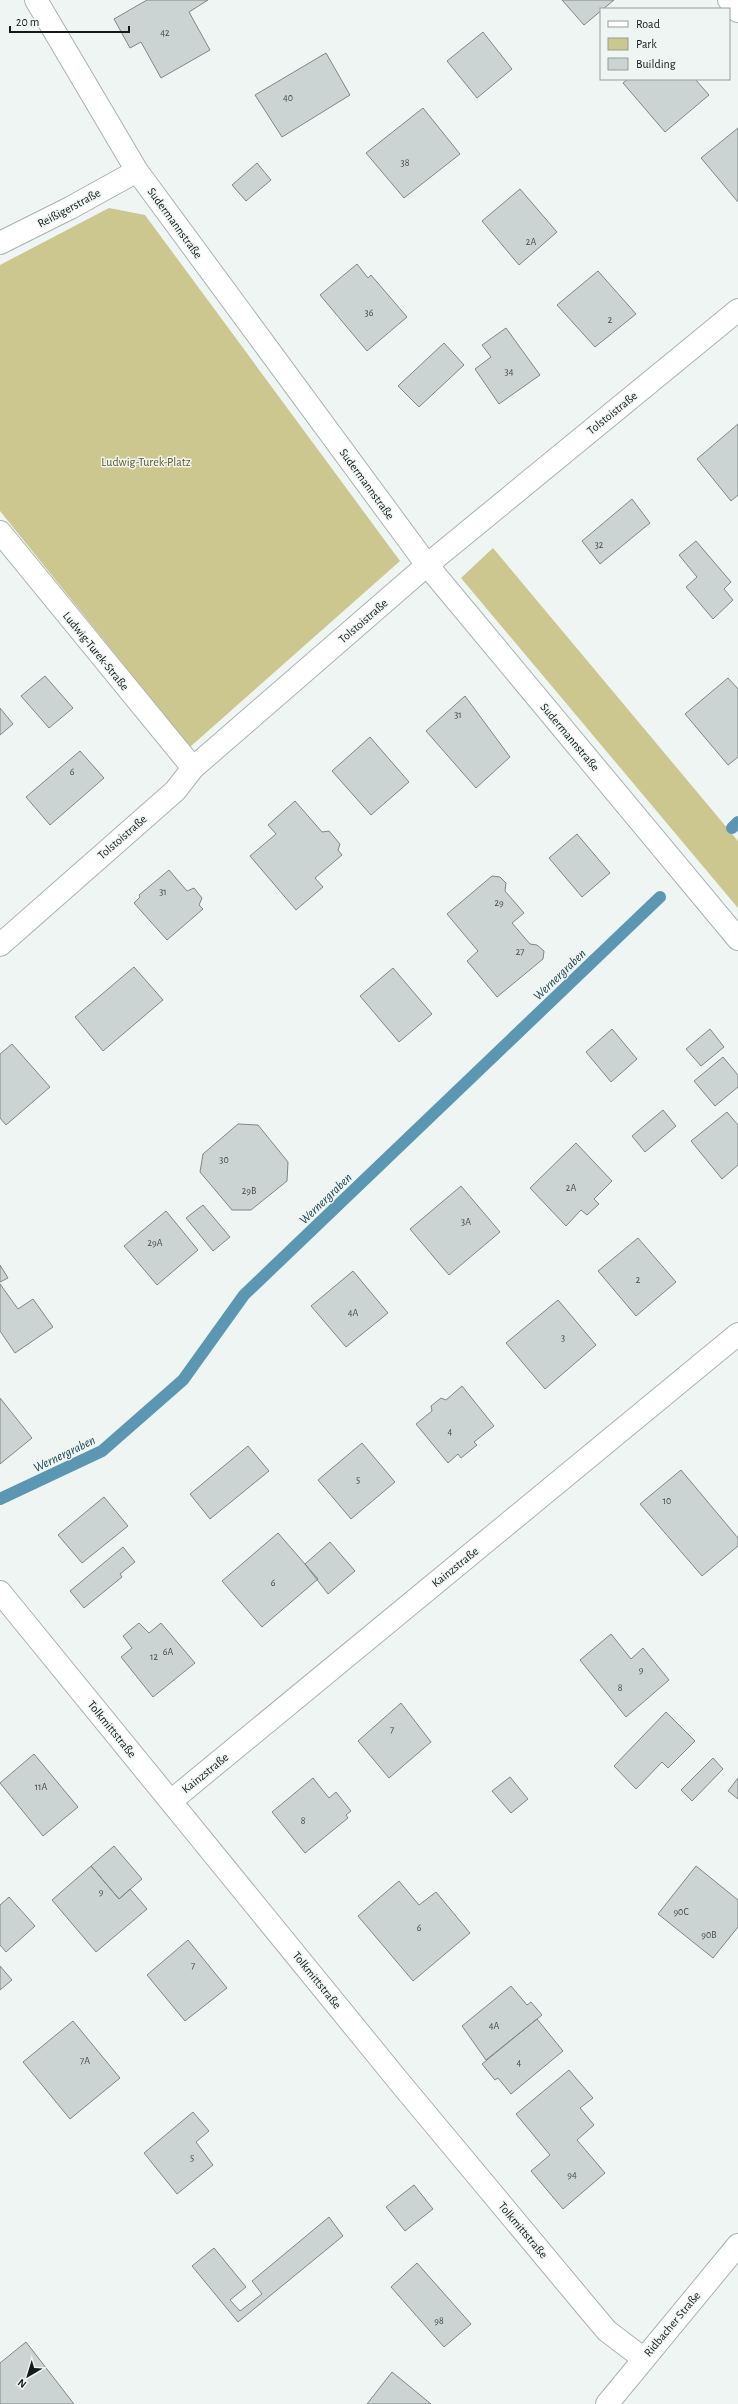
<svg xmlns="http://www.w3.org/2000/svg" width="738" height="2404" font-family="'Alegreya Sans',sans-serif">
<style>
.green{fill:#ccc68f}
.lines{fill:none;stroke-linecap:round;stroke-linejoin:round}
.stream{stroke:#5b97b2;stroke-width:12}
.building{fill:#cbd3d3;stroke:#808787}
.minor-casing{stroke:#abb2af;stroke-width:24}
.tertiary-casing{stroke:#abb2af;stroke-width:24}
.minor{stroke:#fff;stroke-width:22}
.tertiary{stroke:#fff;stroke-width:22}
.labels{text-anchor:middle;stroke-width:3;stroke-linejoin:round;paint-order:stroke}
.number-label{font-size:10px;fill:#434847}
.street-label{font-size:12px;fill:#161918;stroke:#eef5f2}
.park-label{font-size:12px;fill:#605a20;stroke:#eef5f2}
.water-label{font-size:13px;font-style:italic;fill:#204657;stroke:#eef5f2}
</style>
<rect width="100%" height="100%" fill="#eef5f2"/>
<path class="green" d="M109 208 145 215 400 561 190 747 0 511V265Z
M493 548 738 841V908L461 578Z"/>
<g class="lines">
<path class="stream" d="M732 828 738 822
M0 1499 102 1451 183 1380 244 1295 660 897"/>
</g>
<path class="building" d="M147 0H208L189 12 210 50 161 78 141 42 130 48 114 19Z
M562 0H614L584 25Z
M483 32 512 69 477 98 447 61Z
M326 53 350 95 282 137 255 95Z
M628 79H695L709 95 665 132 623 83Z
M423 108 460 154 404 198 366 153Z
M738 128V202L701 158Z
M257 163 271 180 246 201 232 185Z
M520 189 557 232 519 265 482 221Z
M357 264 368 278 371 275 407 317 367 351 320 295Z
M598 271 636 314 595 347 557 305Z
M506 328 540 375 499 404 475 369 491 357 482 345Z
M444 343 464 365 419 407 398 386Z
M738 424V495L731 501 697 459Z
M632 499 650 523 600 564 582 541Z
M696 541 731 582 724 589 733 600 713 619 686 587 697 577 679 555Z
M45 676 73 708 49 728 21 696Z
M728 678 738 689V757L728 765 685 714Z
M465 696 510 757 476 788 426 731Z
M0 708 13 724 0 735Z
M370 737 409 782 371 815 332 771Z
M80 751 104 778 50 825 26 797Z
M295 801 322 832 329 831 340 844 338 850 342 855 315 878 323 887 296 910 250 856 276 834 268 825Z
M577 834 610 873 582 897 549 858Z
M169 870 187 891 194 888 202 898 199 905 203 909 167 940 134 903 140 897 139 895Z
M492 876 500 877 506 883 505 891 524 913 512 923 530 944 537 945 544 951 543 959 497 997 467 961 478 951 447 914Z
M134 967 163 1000 103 1051 75 1017Z
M393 968 432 1014 399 1042 360 996Z
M612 1029 637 1059 611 1082 586 1052Z
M710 1029 724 1047 701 1066 686 1049Z
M12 1044 50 1087 6 1125 0 1118V1054Z
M723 1057 738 1075V1087L715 1106 694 1081Z
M663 1110 676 1126 645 1152 632 1136Z
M727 1112 738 1125V1165L722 1179 691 1141Z
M238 1124 258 1125 288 1162 287 1181 251 1210H232L200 1172 203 1154Z
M576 1143 612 1181 594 1199 599 1204 587 1215 581 1210 566 1226 530 1188Z
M461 1186 500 1232 449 1275 410 1229Z
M203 1205 230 1237 213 1251 186 1218Z
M166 1211 198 1250 157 1285 124 1246Z
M638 1238 676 1282 636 1316 598 1271Z
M0 1265 8 1278 0 1282Z
M353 1271 388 1313 346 1347 311 1306Z
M0 1284 18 1309 33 1299 53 1327 15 1353 0 1331Z
M558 1300 596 1345 545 1389 506 1343Z
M462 1386 494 1426 474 1442 477 1445 461 1458 458 1454 448 1463 416 1424 432 1411 431 1406 441 1398 446 1400Z
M0 1398 32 1438 0 1464Z
M362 1443 395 1482 351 1519 318 1480Z
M248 1446 269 1471 210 1519 190 1494Z
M681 1470 738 1538V1546L702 1576 640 1504Z
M104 1497 128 1526 82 1563 58 1535Z
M278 1533 318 1579 262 1627 222 1581Z
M330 1542 355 1571 328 1594 305 1564Z
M123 1547 135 1562 120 1574 122 1577 84 1608 70 1591Z
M139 1623 149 1633 161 1623 195 1663 153 1697 121 1657 132 1648 123 1636Z
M611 1634 631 1659 643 1648 669 1680 626 1717 580 1660Z
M401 1703 431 1742 389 1778 358 1741Z
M666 1712 695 1741 668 1768 662 1762 636 1789 614 1766Z
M34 1754 78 1807 43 1836 0 1783Z
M713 1758 723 1769 692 1801 681 1790Z
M510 1777 528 1799 511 1813 492 1791Z
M313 1778 329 1798 336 1792 351 1811 346 1815 348 1818 305 1853 272 1812Z
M738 1778V1799L728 1791Z
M114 1846 142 1879 119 1899 91 1866Z
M91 1866 119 1899 130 1889 147 1909 96 1952 52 1900Z
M696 1866 738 1900V1927L713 1958 658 1914Z
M399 1881 419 1905 436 1892 470 1933 413 1981 358 1916Z
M9 1897 35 1926 6 1952 0 1945V1905Z
M188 1940 227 1988 185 2021 147 1975Z
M0 1966 12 1980 0 1990Z
M511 1986 527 2005 531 2002 542 2015 486 2060 462 2026Z
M537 2019 563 2051 511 2094 498 2078 495 2080 482 2064Z
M73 2021 120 2078 70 2119 23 2062Z
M569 2070 593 2098 580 2108 594 2125 577 2140 605 2173 563 2209 531 2171 550 2155 516 2114Z
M193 2112 209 2131 196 2142 213 2165 177 2194 144 2153Z
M414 2185 433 2209 405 2231 386 2207Z
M329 2217 343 2236 238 2322 192 2266 214 2248 246 2287 230 2300 240 2311 262 2294 252 2281Z
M417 2263 471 2324 444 2347 391 2287Z
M26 2342 74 2404H0V2363Z
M392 2372 431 2404H367Z"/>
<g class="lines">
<defs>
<path id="minor" d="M36 0 137 171 427 565 738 939
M729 0 738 11
M0 243 70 208 137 171
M0 532 193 768
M0 945 175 791 193 768 427 565 738 310
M0 1592 401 2084 586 2306 607 2331 644 2359
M171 1801 738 1334"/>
<path id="tertiary" d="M607 2404 738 2245"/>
</defs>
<use href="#minor" class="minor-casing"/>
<use href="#tertiary" class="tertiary-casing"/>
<use href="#minor" class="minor"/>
<use href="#tertiary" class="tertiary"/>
</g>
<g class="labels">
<g class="number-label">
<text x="165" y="36">42</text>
<text x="288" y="101">40</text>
<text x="405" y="166">38</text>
<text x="531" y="245">2A</text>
<text x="369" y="316">36</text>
<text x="610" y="323">2</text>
<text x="509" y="375">34</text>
<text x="599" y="548">32</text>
<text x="458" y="718">31</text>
<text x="72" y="775">6</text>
<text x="163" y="895">31</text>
<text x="499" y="906">29</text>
<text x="520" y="955">27</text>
<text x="224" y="1163">30</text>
<text x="571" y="1191">2A</text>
<text x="249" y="1194">29B</text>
<text x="466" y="1225">3A</text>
<text x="155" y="1246">29A</text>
<text x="638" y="1283">2</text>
<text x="353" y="1316">4A</text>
<text x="563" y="1341">3</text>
<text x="450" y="1435">4</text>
<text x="358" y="1483">5</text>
<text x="667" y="1504">10</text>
<text x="273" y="1586">6</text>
<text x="168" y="1655">6A</text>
<text x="154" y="1660">12</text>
<text x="641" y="1673">9</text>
<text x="620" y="1691">8</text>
<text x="392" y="1733">7</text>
<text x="41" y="1790">11A</text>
<text x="303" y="1824">8</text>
<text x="101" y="1895">9</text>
<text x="681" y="1915">90C</text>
<text x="419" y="1931">6</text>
<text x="709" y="1938">90B</text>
<text x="193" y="1969">7</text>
<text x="494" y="2029">4A</text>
<text x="85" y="2064">7A</text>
<text x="519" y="2066">4</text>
<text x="192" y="2161">5</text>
<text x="572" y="2178">94</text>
<text x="439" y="2324">98</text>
</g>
<g class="street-label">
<text transform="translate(69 208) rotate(-28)" y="4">Reißigerstraße</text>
<text transform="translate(175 223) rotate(54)" y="4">Sudermannstraße</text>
<text transform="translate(612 413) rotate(-39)" y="4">Tolstoistraße</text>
<text transform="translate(367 484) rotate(54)" y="4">Sudermannstraße</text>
<text transform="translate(363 621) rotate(-41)" y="4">Tolstoistraße</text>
<text transform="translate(96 651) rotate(51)" y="4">Ludwig-Turek-Straße</text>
<text transform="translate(570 737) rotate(50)" y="4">Sudermannstraße</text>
<text transform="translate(122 837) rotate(-41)" y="4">Tolstoistraße</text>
<text transform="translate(455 1567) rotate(-39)" y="4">Kainzstraße</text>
<text transform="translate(112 1729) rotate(51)" y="4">Tolkmittstraße</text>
<text transform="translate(205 1773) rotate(-39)" y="4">Kainzstraße</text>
<text transform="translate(317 1980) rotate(51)" y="4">Tolkmittstraße</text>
<text transform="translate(523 2230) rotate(50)" y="4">Tolkmittstraße</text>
<text transform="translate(672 2324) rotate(-50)" y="4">Ridbacher Straße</text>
</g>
<g class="park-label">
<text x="146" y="466">Ludwig-Turek-Platz</text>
</g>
<g class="water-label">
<text transform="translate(559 974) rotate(-44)" y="5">Wernergraben</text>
<text transform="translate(325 1198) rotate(-44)" y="5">Wernergraben</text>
<text transform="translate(64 1453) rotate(-26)" y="5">Wernergraben</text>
</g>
</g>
<rect x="600" y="8" width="130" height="72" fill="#eef5f2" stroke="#989d9b"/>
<rect x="608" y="21" width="20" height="6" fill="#ffffff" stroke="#989d9b"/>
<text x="636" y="28" font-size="12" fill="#161918">Road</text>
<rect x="608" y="38" width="20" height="12" fill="#ccc68f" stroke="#989d9b"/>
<text x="636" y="48" font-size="12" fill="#161918">Park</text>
<rect x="608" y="58" width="20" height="12" fill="#cbd3d3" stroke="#989d9b"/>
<text x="636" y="68" font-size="12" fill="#161918">Building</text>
<g transform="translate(28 2376) rotate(218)" stroke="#eef5f2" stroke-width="3" paint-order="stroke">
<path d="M0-3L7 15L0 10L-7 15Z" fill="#161918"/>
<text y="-6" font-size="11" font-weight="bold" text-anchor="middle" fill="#161918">N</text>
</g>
<path d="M10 26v6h119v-6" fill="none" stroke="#161918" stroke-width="2"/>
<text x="16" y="26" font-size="12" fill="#161918" stroke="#eef5f2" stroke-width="3" paint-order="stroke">20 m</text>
</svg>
